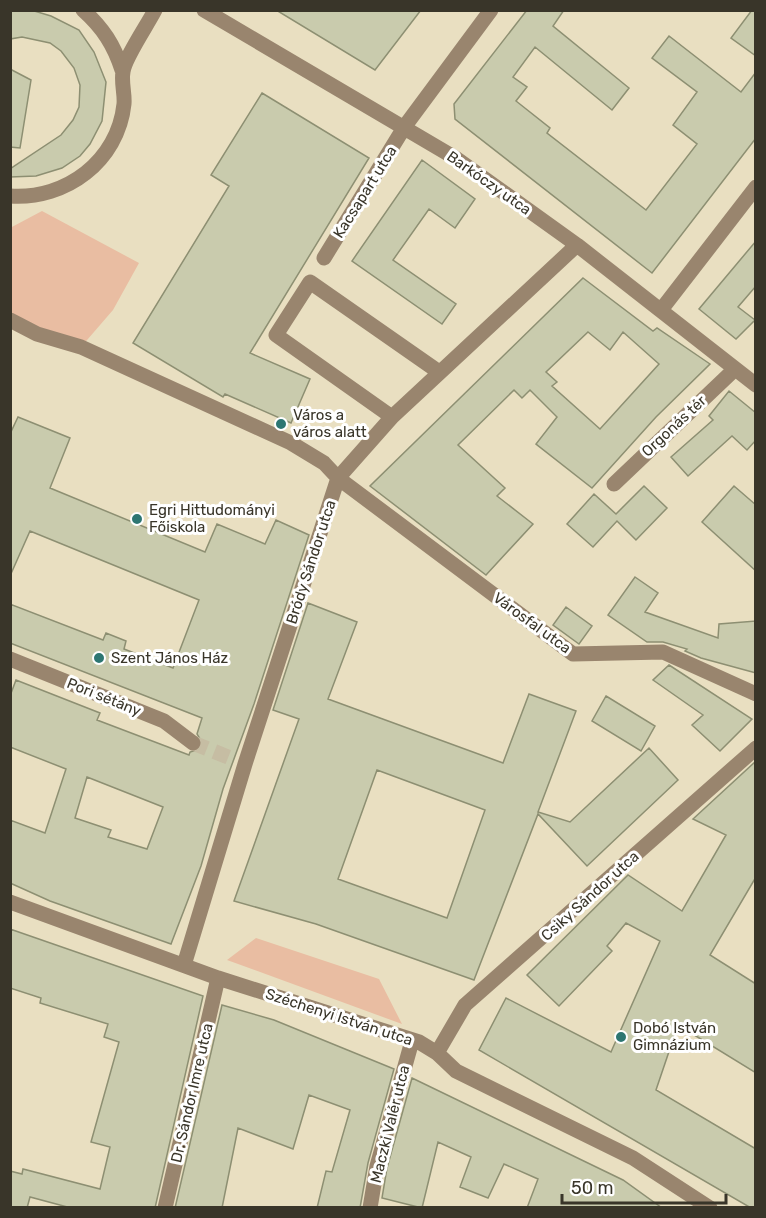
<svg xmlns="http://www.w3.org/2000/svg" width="766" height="1218" font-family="Rubik,sans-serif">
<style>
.green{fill:#e9bda2}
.building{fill:#c9cbad;stroke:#8d8f72;stroke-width:1.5;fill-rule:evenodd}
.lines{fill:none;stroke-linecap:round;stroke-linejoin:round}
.minor-tunnel{stroke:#c6bda3;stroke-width:15;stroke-dasharray:15 8;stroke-linecap:butt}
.minor{stroke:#99856e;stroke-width:15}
.poi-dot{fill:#2d7672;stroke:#fff;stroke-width:2}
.labels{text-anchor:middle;stroke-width:6;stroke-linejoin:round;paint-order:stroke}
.street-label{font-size:15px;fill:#393529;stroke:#fff}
.poi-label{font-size:15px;fill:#393529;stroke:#fff;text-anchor:start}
</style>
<rect width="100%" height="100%" fill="#e9dfc1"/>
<path class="green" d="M42 211 139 263 113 310 81 347 11 320 10 228Z
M256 938 379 979 402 1024 227 960Z"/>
<path class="building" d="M10 10H31L51 16 79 30 94 52 106 82 102 121 90 144 80 156 62 168 36 176 10 177V169L61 135 73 120 79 107 80 85 74 68 61 51 50 43 22 37 10 39Z
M276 10H421L375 70Z
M527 10H564L553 26 629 88 612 110 535 47 513 77 527 87 516 101 550 128 547 133 646 210 697 144 673 125 697 92 652 58 669 36 741 92 756 72V138L652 273 455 119 454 104Z
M752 10H756V56L731 38Z
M10 69 31 80 20 148 10 147Z
M262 93 369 158 250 353 310 379 291 423 225 394 223 397 133 343 229 186 211 175Z
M422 160 475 199 455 228 429 209 393 260 456 304 442 324 352 261Z
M756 241V286L738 307 755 320 736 339 699 309Z
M583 278 653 331 657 328 710 364 656 417 592 488 536 444 557 417 530 390 522 398 514 390 458 445 505 488 497 496 533 524 486 575 370 486ZM588 332 610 350 623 332 659 364 600 429 552 386 557 382 546 372Z
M729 391 756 413V440L747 450 732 436 688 476 671 457 713 420 709 416Z
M18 417 70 438 50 488 205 552 217 524 265 544 276 520 309 535 254 704 223 789 201 866 171 944 50 901 10 883V820L45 833 66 769 10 747V696L16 680 100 713 97 720 189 755 190 752 200 749 203 744 197 734 202 718 10 643V604L103 640 106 633 126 641 124 649 173 668 199 600 30 531 10 576V434ZM87 777 163 807 147 849 108 837 111 830 75 818Z
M644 486 667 508 636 540 617 521 593 547 567 524 594 494 616 514Z
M734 486 756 505V571L702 522Z
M635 577 658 593 645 612 718 638 719 624 756 621V673L701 658 685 651 687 649 663 642H647L608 615Z
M308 603 357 622 328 699 503 763 529 694 576 711 538 812 570 822 649 748 678 780 587 866 538 814 474 980 316 924 234 901 299 719 273 710ZM377 770 485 810 447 918 338 879Z
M566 607 592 626 579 644 553 625Z
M669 665 752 719 720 751 692 725 703 715 653 680Z
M606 696 655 726 641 751 592 721Z
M756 761V877L710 955 756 984V1073L678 1025 656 1090 756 1149V1208H751L479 1050 506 998 611 1052 660 941 626 923 607 946 612 951 559 1006 527 975 628 875 682 911 726 835 693 819Z
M10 929 203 996 155 1208H71L30 1197 27 1208H10V1171L22 1174 23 1169 100 1189 110 1147 91 1142 119 1042 104 1037 108 1024 40 1003 41 998 10 988Z
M222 1005 274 1020 394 1069 368 1163 360 1208H317L326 1171 332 1172 350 1110 309 1095 293 1149 238 1128 222 1208H175Z
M412 1078 623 1180 662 1208H527L538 1179 504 1164 488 1198 460 1187 471 1157 438 1142 422 1208 382 1198 387 1168Z"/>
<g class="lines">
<path class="minor-tunnel" d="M193 743 233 759"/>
<path class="minor" d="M83 10C103 28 114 45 122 70
M204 10 457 159 577 245 756 385
M10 196C66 200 118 161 124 104 125 94 121 82 123 72 124 59 148 24 155 10
M324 258 405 126 491 10
M661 310 756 187
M10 320 37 334 81 347 291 443 324 463 338 478 573 654 663 652 756 694
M392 417 276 335 310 282 439 372
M614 484 735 369
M10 659 164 721 193 743
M10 902 218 978 419 1042 437 1053 456 1071 633 1158 710 1208
M184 965 245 764 338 478 392 417 577 245
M437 1053 465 1005 756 748
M165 1208 218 978
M370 1208 377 1166 412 1041"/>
</g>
<g class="poi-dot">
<circle cx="281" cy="424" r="6"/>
<circle cx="137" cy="519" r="6"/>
<circle cx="99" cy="658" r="6"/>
<circle cx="621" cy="1037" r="6"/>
</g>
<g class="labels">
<g class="street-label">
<text transform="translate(489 183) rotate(35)" y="5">Barkóczy utca</text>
<text transform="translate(365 192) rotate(-58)" y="5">Kacsapart utca</text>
<text transform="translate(674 426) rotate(-43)" y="5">Orgonás tér</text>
<text transform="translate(311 562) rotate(-72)" y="5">Bródy Sándor utca</text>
<text transform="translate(532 623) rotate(36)" y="5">Városfal utca</text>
<text transform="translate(104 697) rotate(22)" y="5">Pori sétány</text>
<text transform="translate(590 896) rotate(-42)" y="5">Csiky Sándor utca</text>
<text transform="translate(339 1017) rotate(18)" y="5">Széchenyi István utca</text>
<text transform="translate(192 1093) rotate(-77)" y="5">Dr. Sándor Imre utca</text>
<text transform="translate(390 1124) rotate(-76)" y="5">Maczki Valér utca</text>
</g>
<g class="poi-label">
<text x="293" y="420">Város a<tspan x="293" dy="17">város alatt</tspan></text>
<text x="149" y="515">Egri Hittudományi<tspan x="149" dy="17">Főiskola</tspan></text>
<text x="111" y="663">Szent János Ház</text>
<text x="633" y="1033">Dobó István<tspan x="633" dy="17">Gimnázium</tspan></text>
</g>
</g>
<rect width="766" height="1218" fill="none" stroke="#393529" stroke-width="24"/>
<path d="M562 1194v9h164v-9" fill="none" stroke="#393529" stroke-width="3"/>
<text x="571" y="1194" font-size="18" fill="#393529" stroke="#ffffff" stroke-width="4.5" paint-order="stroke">50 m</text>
</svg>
